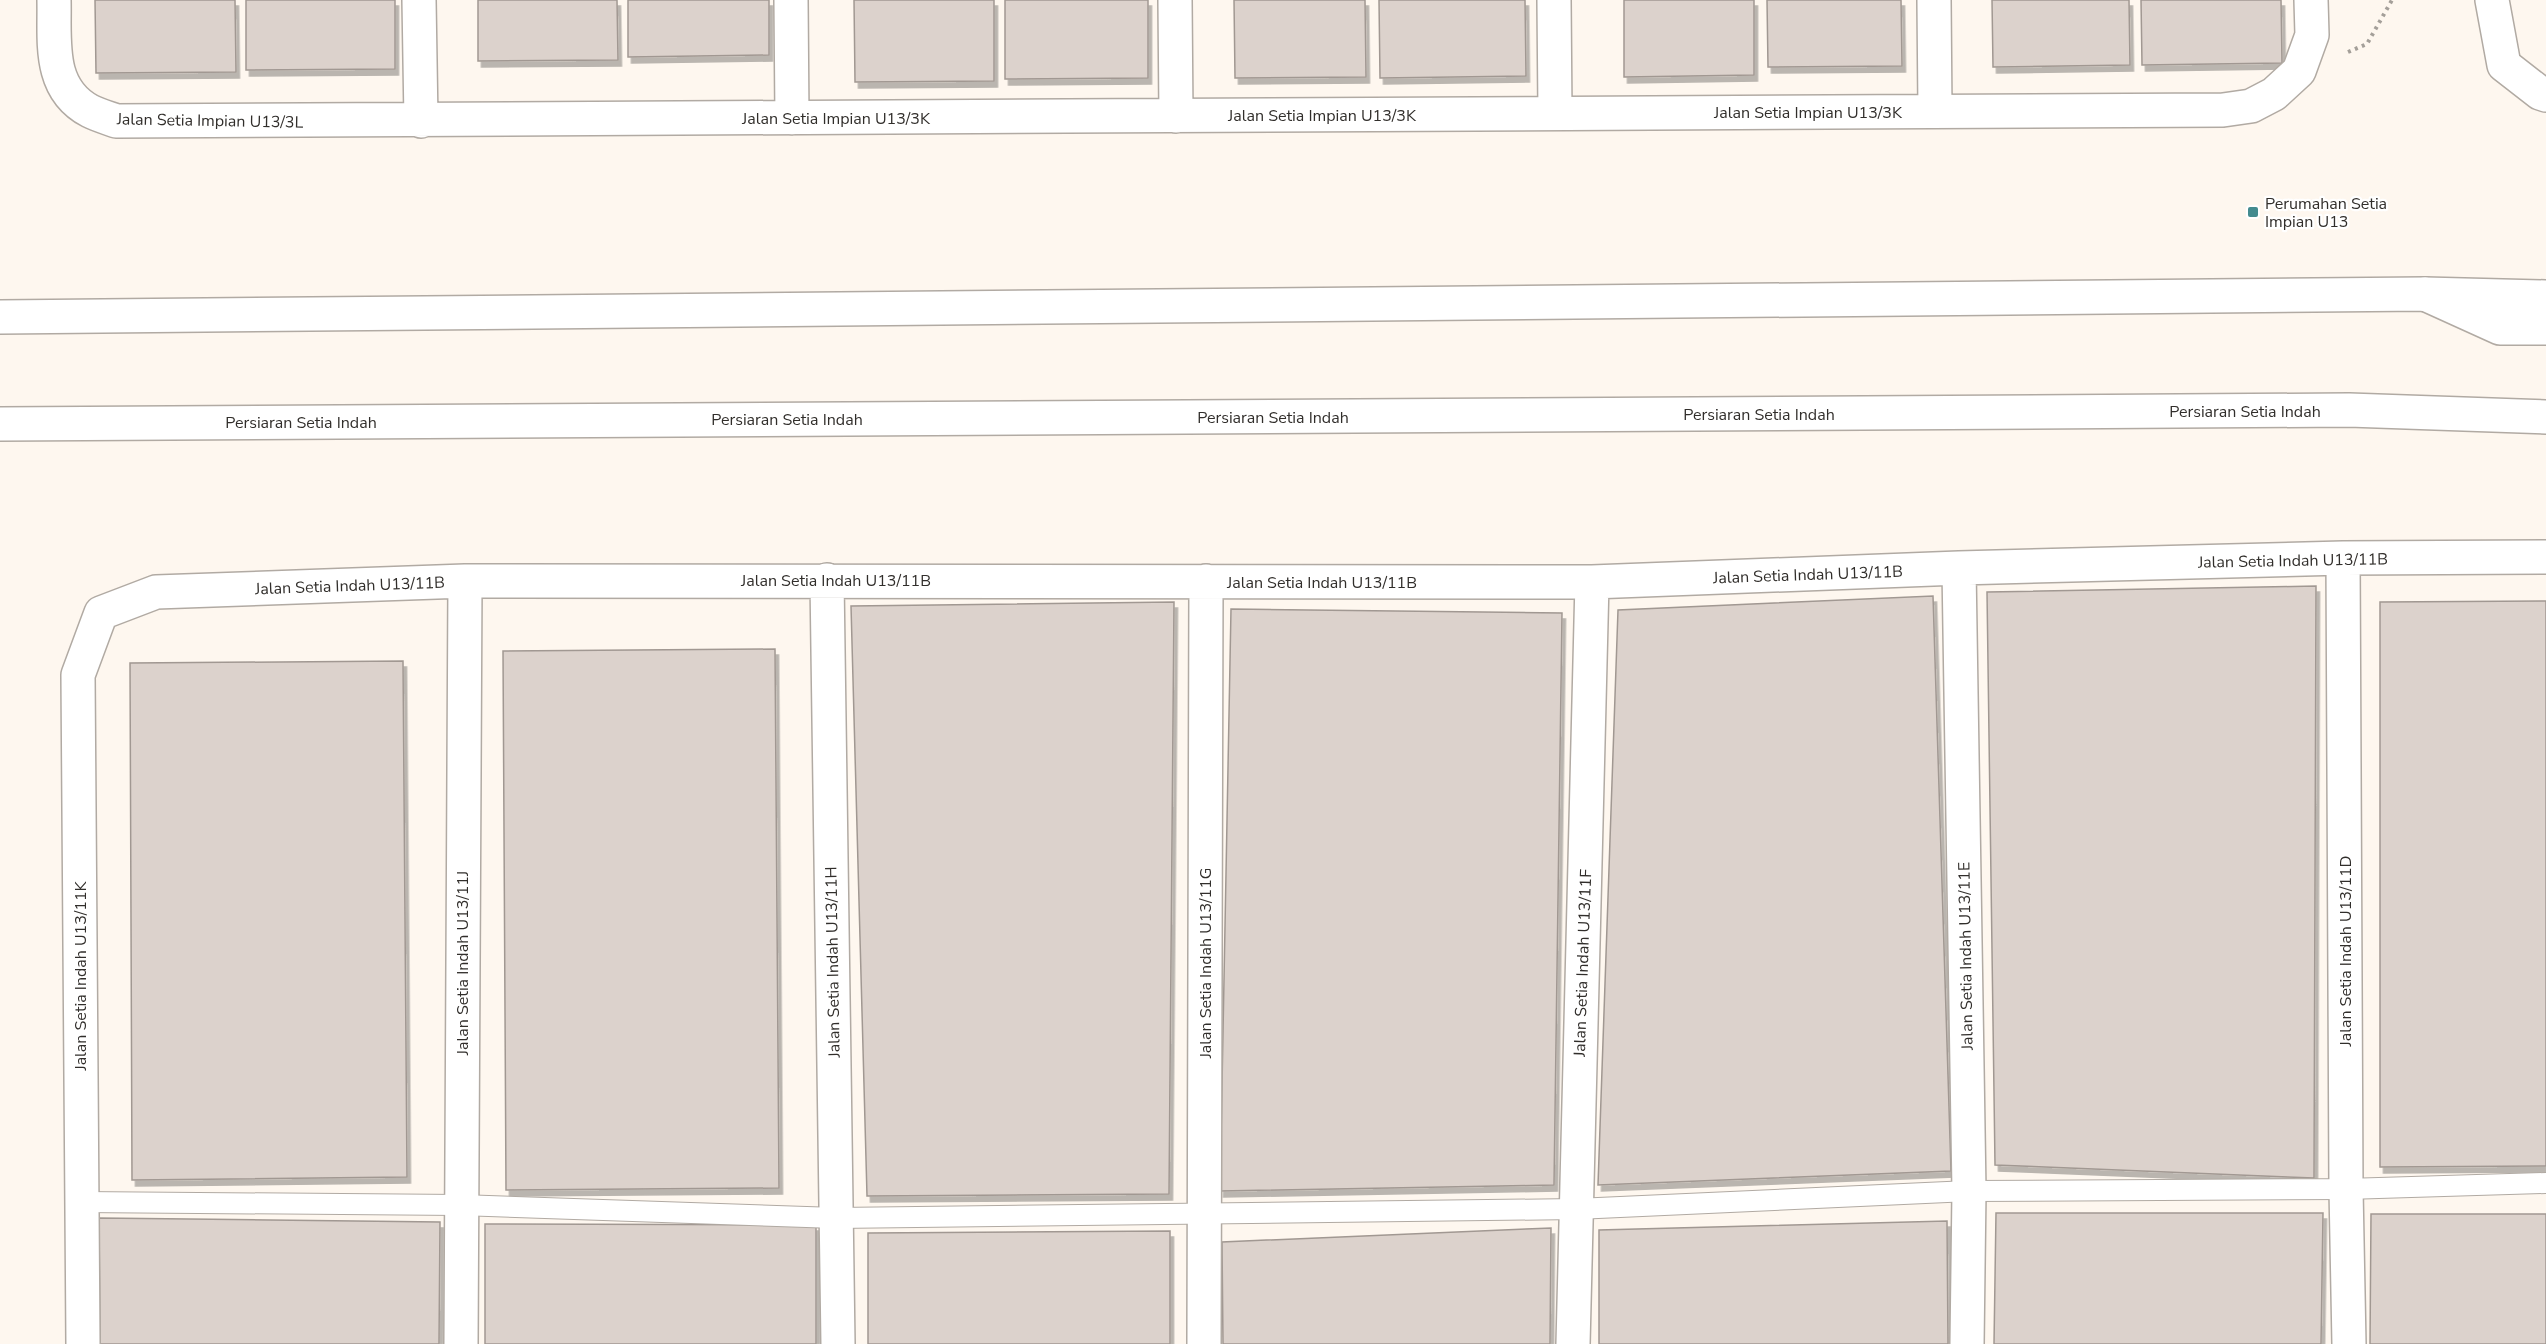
<svg xmlns="http://www.w3.org/2000/svg" width="2546" height="1344" font-family="'Nunito Sans',sans-serif">
<style>
.building{fill:#dcd2cc;stroke:#a19892;stroke-width:1.5;filter:url(#shadow)}
.lines{fill:none;stroke-linecap:round;stroke-linejoin:round}
.lane-casing{stroke:#b1aaa3;stroke-width:22}
.street-casing{stroke:#b1aaa3;stroke-width:36}
.secondary-casing{stroke:#b1aaa3;stroke-width:36}
.path{stroke:#a49f99;stroke-width:4;stroke-dasharray:3 4.5;stroke-linecap:butt}
.lane{stroke:#fff;stroke-width:20}
.street{stroke:#fff;stroke-width:33}
.secondary{stroke:#fff;stroke-width:33}
.poi-dot{fill:#438b8f;stroke:#fff;stroke-width:2}
.labels{text-anchor:middle;stroke-width:4.5;stroke-linejoin:round;paint-order:stroke}
.street-label{font-size:16px;fill:#312e2b;stroke:#fff}
.poi-label{font-size:16px;fill:#312e2b;stroke:#fff;text-anchor:start}
</style>
<defs>
<filter id="shadow"><feDropShadow dx="3.5" dy="6" stdDeviation="0" flood-color="#0004"/></filter>
</defs>
<rect width="100%" height="100%" fill="#fef7ef"/>
<path class="building" d="M95 0H235L236 72 96 73Z
M246 0H395V69L246 70Z
M478 0H617L618 60 478 61Z
M628 0H769V55L628 57Z
M854 0H994V81L855 82Z
M1005 0H1148V78L1005 79Z
M1234 0H1365L1366 77 1235 78Z
M1379 0H1525L1526 76 1380 78Z
M1624 0H1754V75L1624 77Z
M1767 0H1901L1902 66 1768 67Z
M1992 0H2129L2130 65 1993 67Z
M2141 0H2281L2282 63 2142 65Z
M2316 586 2314 1178 1995 1165 1987 592Z
M1933 596 1951 1171 1598 1185 1618 610Z
M2546 601V1166L2380 1167V602Z
M1174 602 1169 1194 867 1196 851 606Z
M1231 609 1562 613 1554 1185 1220 1191Z
M775 649 779 1188 506 1190 503 651Z
M403 661 407 1177 132 1180 130 663Z
M1996 1213H2323L2321 1344H1994Z
M2371 1214H2546V1344H2370Z
M99 1218 440 1222 439 1344H100Z
M1947 1221 1948 1344H1599V1230Z
M485 1224 816 1225V1344H485Z
M1551 1228 1550 1344H1223L1222 1242Z
M1170 1231V1344H868V1233Z"/>
<g class="lines">
<defs>
<path id="lane" d="M81 1202 460 1205 836 1218 1576 1209 1969 1191 2346 1189 2546 1183"/>
<path id="street" d="M54 0C55 40 47 88 90 111 98 115 108 118 116 121L2223 110 2251 106 2274 94 2299 71 2312 35 2311 0
M419 0 421 121
M791 0 792 118
M1175 0 1176 116
M1554 0 1555 113
M1934 0 1935 111
M2492 0 2504 65 2540 93 2546 95
M2425 294 2500 328H2546
M2343 558 2346 1189 2349 1344
M1959 568 1969 1191 1967 1344
M827 580 838 1344
M83 1344 78 675 101 613 156 592 465 581 1592 582 1959 568 2343 558 2546 557
M461 1344 465 581
M1204 1344 1206 581
M1573 1344 1592 582"/>
<path id="secondary" d="M0 317 2425 294 2546 297
M0 424 2349 410 2546 417"/>
</defs>
<use href="#lane" class="lane-casing"/>
<use href="#street" class="street-casing"/>
<use href="#secondary" class="secondary-casing"/>
<path class="path" d="M2348 52 2367 44 2392 0"/>
<use href="#lane" class="lane"/>
<use href="#street" class="street"/>
<use href="#secondary" class="secondary"/>
</g>
<rect class="poi-dot" x="2247" y="206" width="12" height="12" rx="3"/>
<g class="labels">
<g class="street-label">
<text x="1808" y="118">Jalan Setia Impian U13/3K</text>
<text x="1322" y="121">Jalan Setia Impian U13/3K</text>
<text x="836" y="124">Jalan Setia Impian U13/3K</text>
<text transform="translate(210 120) rotate(1)" y="6">Jalan Setia Impian U13/3L</text>
<text x="2245" y="417">Persiaran Setia Indah</text>
<text x="1759" y="420">Persiaran Setia Indah</text>
<text x="1273" y="423">Persiaran Setia Indah</text>
<text x="787" y="425">Persiaran Setia Indah</text>
<text x="301" y="428">Persiaran Setia Indah</text>
<text transform="translate(2293 560) rotate(-1)" y="6">Jalan Setia Indah U13/11B</text>
<text transform="translate(1808 574) rotate(-2)" y="6">Jalan Setia Indah U13/11B</text>
<text x="836" y="586">Jalan Setia Indah U13/11B</text>
<text x="1322" y="588">Jalan Setia Indah U13/11B</text>
<text transform="translate(350 585) rotate(-2)" y="6">Jalan Setia Indah U13/11B</text>
<text transform="translate(2345 951) rotate(-90)" y="6">Jalan Setia Indah U13/11D</text>
<text transform="translate(1965 956) rotate(-91)" y="6">Jalan Setia Indah U13/11E</text>
<text transform="translate(832 962) rotate(-91)" y="6">Jalan Setia Indah U13/11H</text>
<text transform="translate(462 963) rotate(-90)" y="6">Jalan Setia Indah U13/11J</text>
<text transform="translate(1205 963) rotate(-90)" y="6">Jalan Setia Indah U13/11G</text>
<text transform="translate(1582 963) rotate(-88)" y="6">Jalan Setia Indah U13/11F</text>
<text transform="translate(80 976) rotate(-90)" y="6">Jalan Setia Indah U13/11K</text>
</g>
<g class="poi-label">
<text x="2265" y="209">Perumahan Setia<tspan x="2265" dy="18">Impian U13</tspan></text>
</g>
</g>
</svg>
